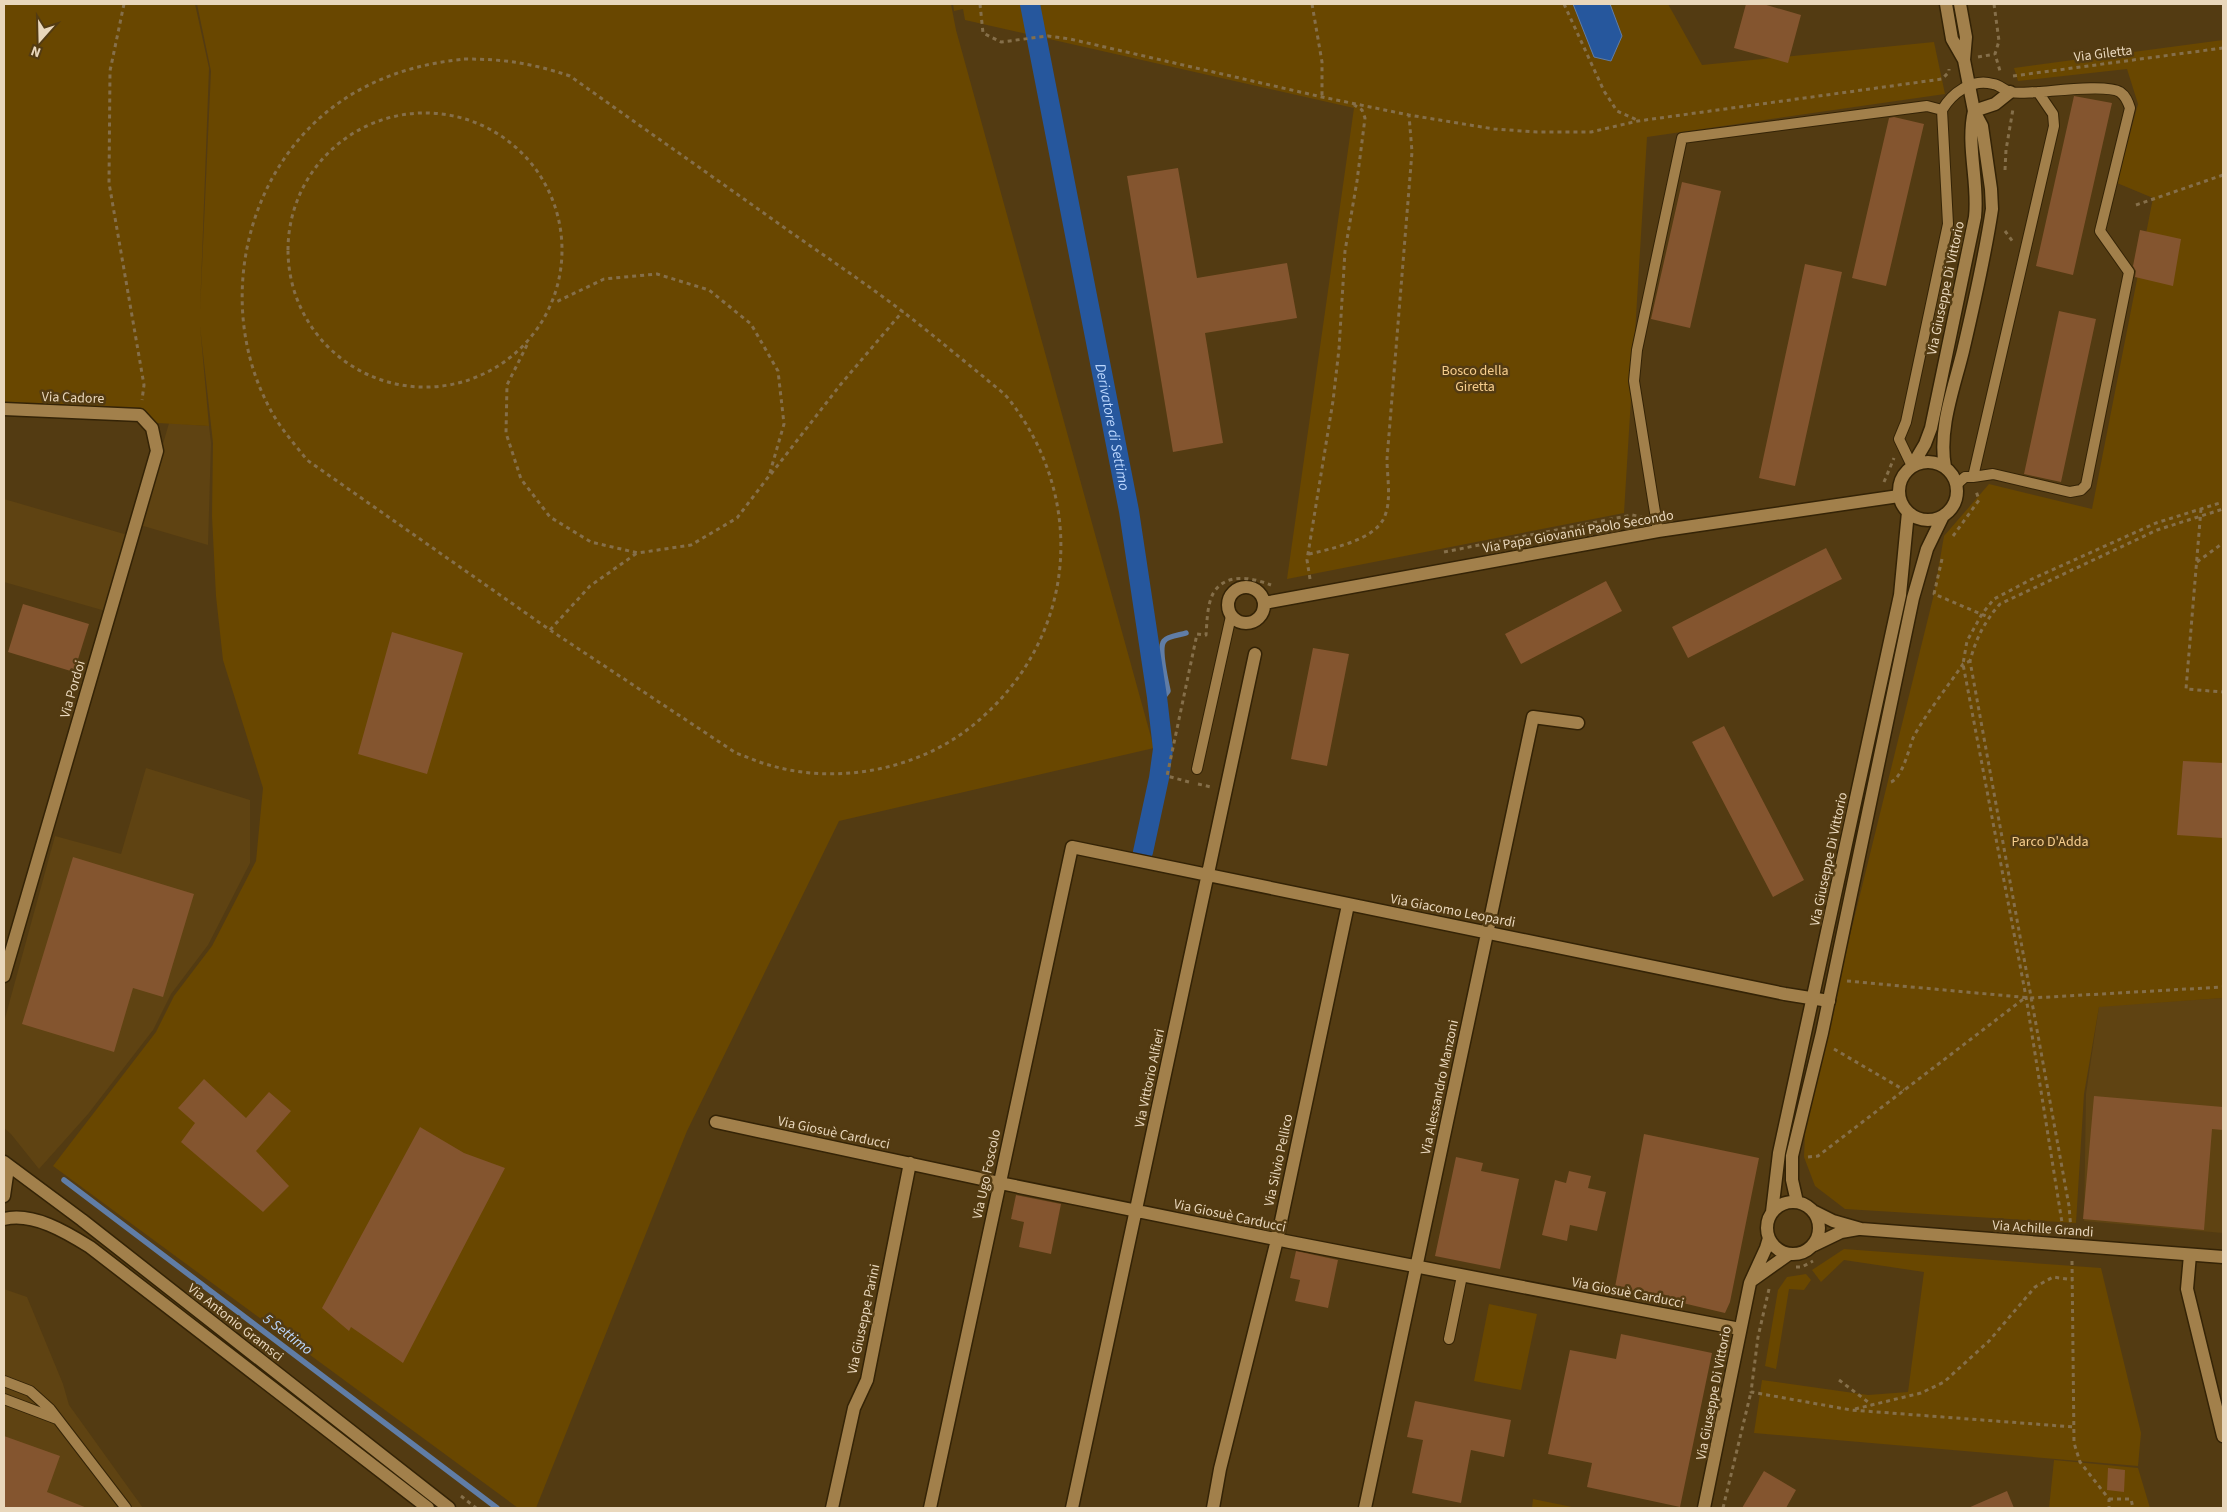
<svg xmlns="http://www.w3.org/2000/svg" width="2227" height="1512" font-family="'Source Sans 3',sans-serif">
<style>
.built{fill:#5f4312}
.green{fill:#694700}
.water{fill:#26579d;stroke:#607da6}
.lines{fill:none;stroke-linecap:round;stroke-linejoin:round}
.stream{stroke:#607da6;stroke-width:5.5}
.canal{stroke:#26579d;stroke-width:20}
.building{fill:#84552f}
.lane-casing{stroke:#342306;stroke-width:12}
.street-casing{stroke:#342306;stroke-width:15}
.secondary-casing{stroke:#342306;stroke-width:15}
.path{stroke:#856f4a;stroke-width:3;stroke-dasharray:4 4;stroke-linecap:butt}
.lane{stroke:#a2804b;stroke-width:10}
.street{stroke:#a2804b;stroke-width:12}
.secondary{stroke:#a2804b;stroke-width:12}
.labels{text-anchor:middle;stroke-width:5;stroke-linejoin:round;paint-order:stroke}
.street-label{font-size:14px;fill:#e9d7bc;stroke:#533b12}
.park-label{font-size:14px;fill:#f6cd8d;stroke:#533b12}
.water-label{font-size:15px;font-style:italic;fill:#bcd7fe;stroke:#533b12}
</style>
<rect width="100%" height="100%" fill="#533b12"/>
<path class="built" d="M169 423 209 426 211 443 208 545 140 525Z
M4 499 131 536 109 612 4 582Z
M146 768 250 800V863L208 945 171 994 153 1030 88 1114 39 1169 11 1134 4 1128V1022L55 836 121 854Z
M2223 998V1233L2084 1221 2086 1094 2099 1006Z
M4 1289 27 1297 63 1384 69 1405 143 1508H4Z"/>
<path class="green" d="M4 4H195L209 68 200 311 211 71 197 4H951L956 30 1154 748 839 821 687 1131 536 1508H518L53 1166 156 1032 174 996 212 946 256 861 263 788 223 660 216 596 212 516 213 443 200 326 209 426 4 414Z
M953 4H1668L1702 65 1934 42 1945 94 1647 137 1624 513 1287 579 1354 108 965 20 963 9 954 11Z
M2223 40V998L2099 1007 2084 1094 2076 1223 1845 1209 1815 1186 1804 1157 1805 1131 1839 980 1934 594 1944 536 1989 484 2092 509 2153 198 2117 183 2138 104 2127 69 2018 81 2014 68Z
M1844 1249 2101 1268 2141 1433 2138 1466 1754 1433 1762 1380 1868 1395 1908 1392 1924 1272 1844 1260 1821 1282 1812 1270Z
M1806 1274 1811 1280 1804 1290 1789 1289 1776 1369 1765 1366 1778 1290 1787 1277Z
M1489 1304 1537 1314 1521 1390 1474 1381Z
M2054 1460 2138 1468 2150 1508H2049Z
M1533 1499 1577 1508H1532Z"/>
<path class="water" d="M1573 4H1610L1622 36 1611 61 1594 57Z"/>
<g class="lines">
<path class="stream" d="M1157 697 1165 695 1168 691C1166 681 1158 648 1164 641 1167 636 1180 635 1186 633
M64 1180 497 1508"/>
<path class="canal" id="s1" d="M1030 4 1129 511 1157 697 1163 749 1159 778 1143 852"/>
</g>
<path class="building" d="M1746 4H1763L1801 15 1788 63 1734 48Z
M2074 96 2112 103 2073 275 2036 266Z
M1894 117 1924 124 1886 286 1852 278 1889 118Z
M1178 168 1197 278 1287 263 1297 318 1205 333 1223 443 1173 452 1127 176Z
M1682 182 1721 191 1690 328 1651 319Z
M2140 230 2181 239 2173 286 2135 277 2136 271 2133 266Z
M1805 264 1842 272 1795 486 1759 478Z
M2059 311 2096 319 2061 482 2024 474Z
M1826 548 1842 579 1688 658 1672 627Z
M1606 581 1622 611 1521 664 1505 634Z
M23 604 89 624 74 672 8 652Z
M392 632 463 653 427 774 358 754Z
M1313 648 1349 654 1327 766 1291 759Z
M1724 726 1804 880 1773 897 1692 742Z
M2183 761 2223 763V838L2177 835Z
M73 857 194 894 163 997 133 988 114 1052 22 1024Z
M204 1079 246 1118 269 1092 291 1111 256 1151 289 1186 263 1212 181 1142 195 1123 178 1108Z
M2094 1096 2223 1107V1130L2212 1129 2204 1230 2083 1219Z
M420 1127 464 1153 505 1168 403 1363 351 1327 349 1331 322 1308Z
M1644 1134 1759 1158 1730 1302 1725 1313 1615 1287Z
M1456 1157 1483 1163 1481 1171 1519 1179 1500 1269 1435 1256Z
M1569 1171 1591 1176 1588 1188 1606 1192 1597 1231 1570 1225 1567 1241 1542 1235 1555 1180 1566 1183Z
M1016 1195 1061 1204 1051 1254 1019 1247 1024 1222 1011 1219Z
M1296 1251 1338 1260 1328 1308 1295 1301 1300 1280 1290 1278Z
M1621 1334 1712 1353 1680 1507 1587 1487 1592 1463 1548 1454 1570 1350 1616 1359Z
M1415 1401 1511 1420 1504 1457 1471 1450 1461 1503 1412 1493 1423 1440 1407 1437Z
M4 1436 60 1456 47 1492 87 1508H4Z
M2108 1468 2125 1470 2124 1492 2107 1490Z
M1764 1471 1796 1490 1786 1508H1742Z
M2007 1491 2014 1508H1968Z"/>
<g class="lines">
<defs>
<path id="lane" d="M1912 466 1899 439 1906 422 1948 224 1942 110C1952 93 1972 78 1993 84 2000 85 2005 91 2011 92 2019 94 2029 92 2038 92L2053 114 2054 126 1973 477H1965L1956 485
M1973 477 1993 474 2070 492 2081 490 2086 485 2129 272 2100 231 2130 108C2128 102 2126 96 2120 92 2107 84 2055 91 2038 92
M1658 531 1634 381 1637 350 1682 138 1927 106 1942 110
M1197 769 1231 616
M1449 1339 1462 1276
M4 1381 30 1391 50 1409 126 1508
M4 1399 57 1419"/>
<path id="street" d="M1974 111 1995 104 2010 92
M4 409 140 415 152 428 157 451 4 976
M1228 605a18 18 0 1 1 36 0a18 18 0 1 1-36 0Z
M1264 603 1658 531 1899 496
M716 1122 1000 1183 1290 1242 1740 1329
M2190 1255 2187 1289 2223 1436
M832 1508 854 1408 867 1380 910 1163
M930 1508 1072 847 1785 994 1829 1001
M1072 1508 1255 654
M1213 1508 1220 1469 1277 1240 1348 905
M1365 1508 1533 717 1578 723"/>
<path id="secondary" d="M1946 4 1952 39 1964 60
M1899 491a29 29 0 1 1 58 0a29 29 0 1 1-58 0Z
M1912 466 1925 444 1931 428 1975 217C1979 182 1966 146 1974 111
M1945 467C1938 429 1954 388 1963 351 1974 304 1985 256 1992 209L1991 189 1982 126 1974 111 1964 60 1966 37 1960 4
M4 1162 82 1220 449 1508
M4 1162 7 1175 4 1196
M1767 1228a26 26 0 1 1 52 0a26 26 0 1 1-52 0Z
M1797 1202 1792 1180V1156L1822 1033 1913 598 1927 549 1943 516
M1813 1211 1833 1221 1861 1229 2223 1257
M1772 1212 1779 1153 1900 595 1908 512
M4 1219C33 1212 66 1232 90 1247L428 1508
M1814 1245 1841 1232 1858 1229
M1751 1281 1789 1254
M1704 1508 1750 1283 1766 1248 1769 1238"/>
</defs>
<use href="#lane" class="lane-casing"/>
<use href="#street" class="street-casing"/>
<use href="#secondary" class="secondary-casing"/>
<path class="path" d="M124 4 110 71 109 183 144 385 142 400
M980 4 983 33 1001 42 1048 36 1070 39 1322 97 1409 115 1494 129 1537 132H1591L1638 121 1942 79 1949 72V69
M1312 4 1322 62V97
M1564 4 1604 91 1617 111 1637 120
M1994 4 1999 41 1995 54 2000 71
M1978 57 1995 54
M464 59C504 59 531 63 570 76 643 128 716 179 789 231 839 266 889 299 936 338 952 351 969 365 985 378 994 386 1005 393 1011 402 1088 503 1075 638 978 721 923 769 839 786 769 765 758 762 747 757 736 753L550 630 307 460C292 441 276 423 266 401 212 292 252 146 363 88 395 71 428 63 464 59Z
M2013 76 2223 48
M288 250a137 137 0 1 1 274 0a137 137 0 1 1-274 0Z
M2005 170 2006 150 2013 109
M2136 205 2223 175
M2005 231 2013 242
M527 345 507 385 506 433 521 479 550 517 591 542 638 553 691 545 737 518 769 476 784 424 778 371 751 324 709 290 657 274 604 279 554 303
M771 474 841 384 903 311
M1884 482 1894 458
M2201 509 2186 689 2223 692
M1953 536 1979 500 1976 491
M1444 552 1632 515 1642 517
M1309 554C1331 549 1374 540 1384 518 1392 501 1387 477 1387 459L1412 152 1409 115
M1942 559 1934 594 1988 617
M2197 562 2223 543
M1310 579 1307 560 1333 401 1339 349 1345 251 1357 181 1365 118 1362 110 1353 104
M550 630 590 586 637 553
M1189 782 1167 776 1197 634 1206 635C1207 623 1207 603 1214 592 1227 572 1253 578 1271 585
M1891 782C1902 778 1909 749 1913 738 1924 716 1949 685 1963 664L1970 661
M1198 784 1211 787
M1847 981 2031 998 2223 987
M1834 1049 1904 1090
M1808 1157 1818 1156 2026 997
M2063 1229 2026 997 1963 664 1967 641 1982 614 1994 599 2032 579 2156 523 2223 502
M2071 1230 2069 1206 1970 661C1976 639 1984 622 2000 604L2157 530 2223 509
M2072 1261 2074 1443 2080 1462 2109 1499V1508
M1796 1267H1802L1813 1261
M1769 1289 1758 1337 1751 1392 1851 1410 2074 1427
M1839 1380 1872 1405
M1855 1409 1921 1393 1944 1382 1989 1341 2035 1287 2053 1277 2073 1280
M461 1496 476 1508
M2109 1499H2131L2133 1508
M1723 1508 1751 1392"/>
<use href="#lane" class="lane"/>
<use href="#street" class="street"/>
<use href="#secondary" class="secondary"/>
</g>
<g class="labels">
<g class="street-label">
<text transform="translate(2103 53) rotate(-7)" y="5">Via Giletta</text>
<text transform="translate(1945 288) rotate(-78)" y="5">Via Giuseppe Di Vittorio</text>
<text transform="translate(73 397) rotate(2)" y="5">Via Cadore</text>
<text transform="translate(1578 531) rotate(-10)" y="5">Via Papa Giovanni Paolo Secondo</text>
<text transform="translate(72 689) rotate(-74)" y="5">Via Pordoi</text>
<text transform="translate(1828 859) rotate(-78)" y="5">Via Giuseppe Di Vittorio</text>
<text transform="translate(1453 910) rotate(11)" y="5">Via Giacomo Leopardi</text>
<text transform="translate(1149 1078) rotate(-78)" y="5">Via Vittorio Alfieri</text>
<text transform="translate(1439 1087) rotate(-78)" y="5">Via Alessandro Manzoni</text>
<text transform="translate(834 1132) rotate(12)" y="5">Via Giosuè Carducci</text>
<text transform="translate(1278 1160) rotate(-78)" y="5">Via Silvio Pellico</text>
<text transform="translate(986 1174) rotate(-78)" y="5">Via Ugo Foscolo</text>
<text transform="translate(1230 1215) rotate(12)" y="5">Via Giosuè Carducci</text>
<text transform="translate(2043 1228) rotate(4)" y="5">Via Achille Grandi</text>
<text transform="translate(1628 1292) rotate(11)" y="5">Via Giosuè Carducci</text>
<text transform="translate(863 1319) rotate(-78)" y="5">Via Giuseppe Parini</text>
<text transform="translate(236 1322) rotate(38)" y="5">Via Antonio Gramsci</text>
<text transform="translate(1713 1393) rotate(-79)" y="5">Via Giuseppe Di Vittorio</text>
</g>
<g class="park-label">
<text x="1475" y="375">Bosco della<tspan x="1475" dy="16">Giretta</tspan></text>
<text x="2050" y="846">Parco D'Adda</text>
</g>
<g class="water-label">
<text dy="5" stroke="none"><textPath href="#s1" startOffset="431">Derivatore di Settimo</textPath></text>
<text transform="translate(288 1334) rotate(37)" y="5">5 Settimo</text>
</g>
</g>
<rect width="2227" height="1512" fill="none" stroke="#e9d7bc" stroke-width="10"/>
<g transform="translate(40 40) rotate(200)" stroke="#533b12" stroke-width="4" paint-order="stroke">
<path d="M0-4L9 19L0 12L-9 19Z" fill="#e9d7bc"/>
<text y="-8" font-size="14" font-weight="bold" text-anchor="middle" fill="#e9d7bc">N</text>
</g>
</svg>
